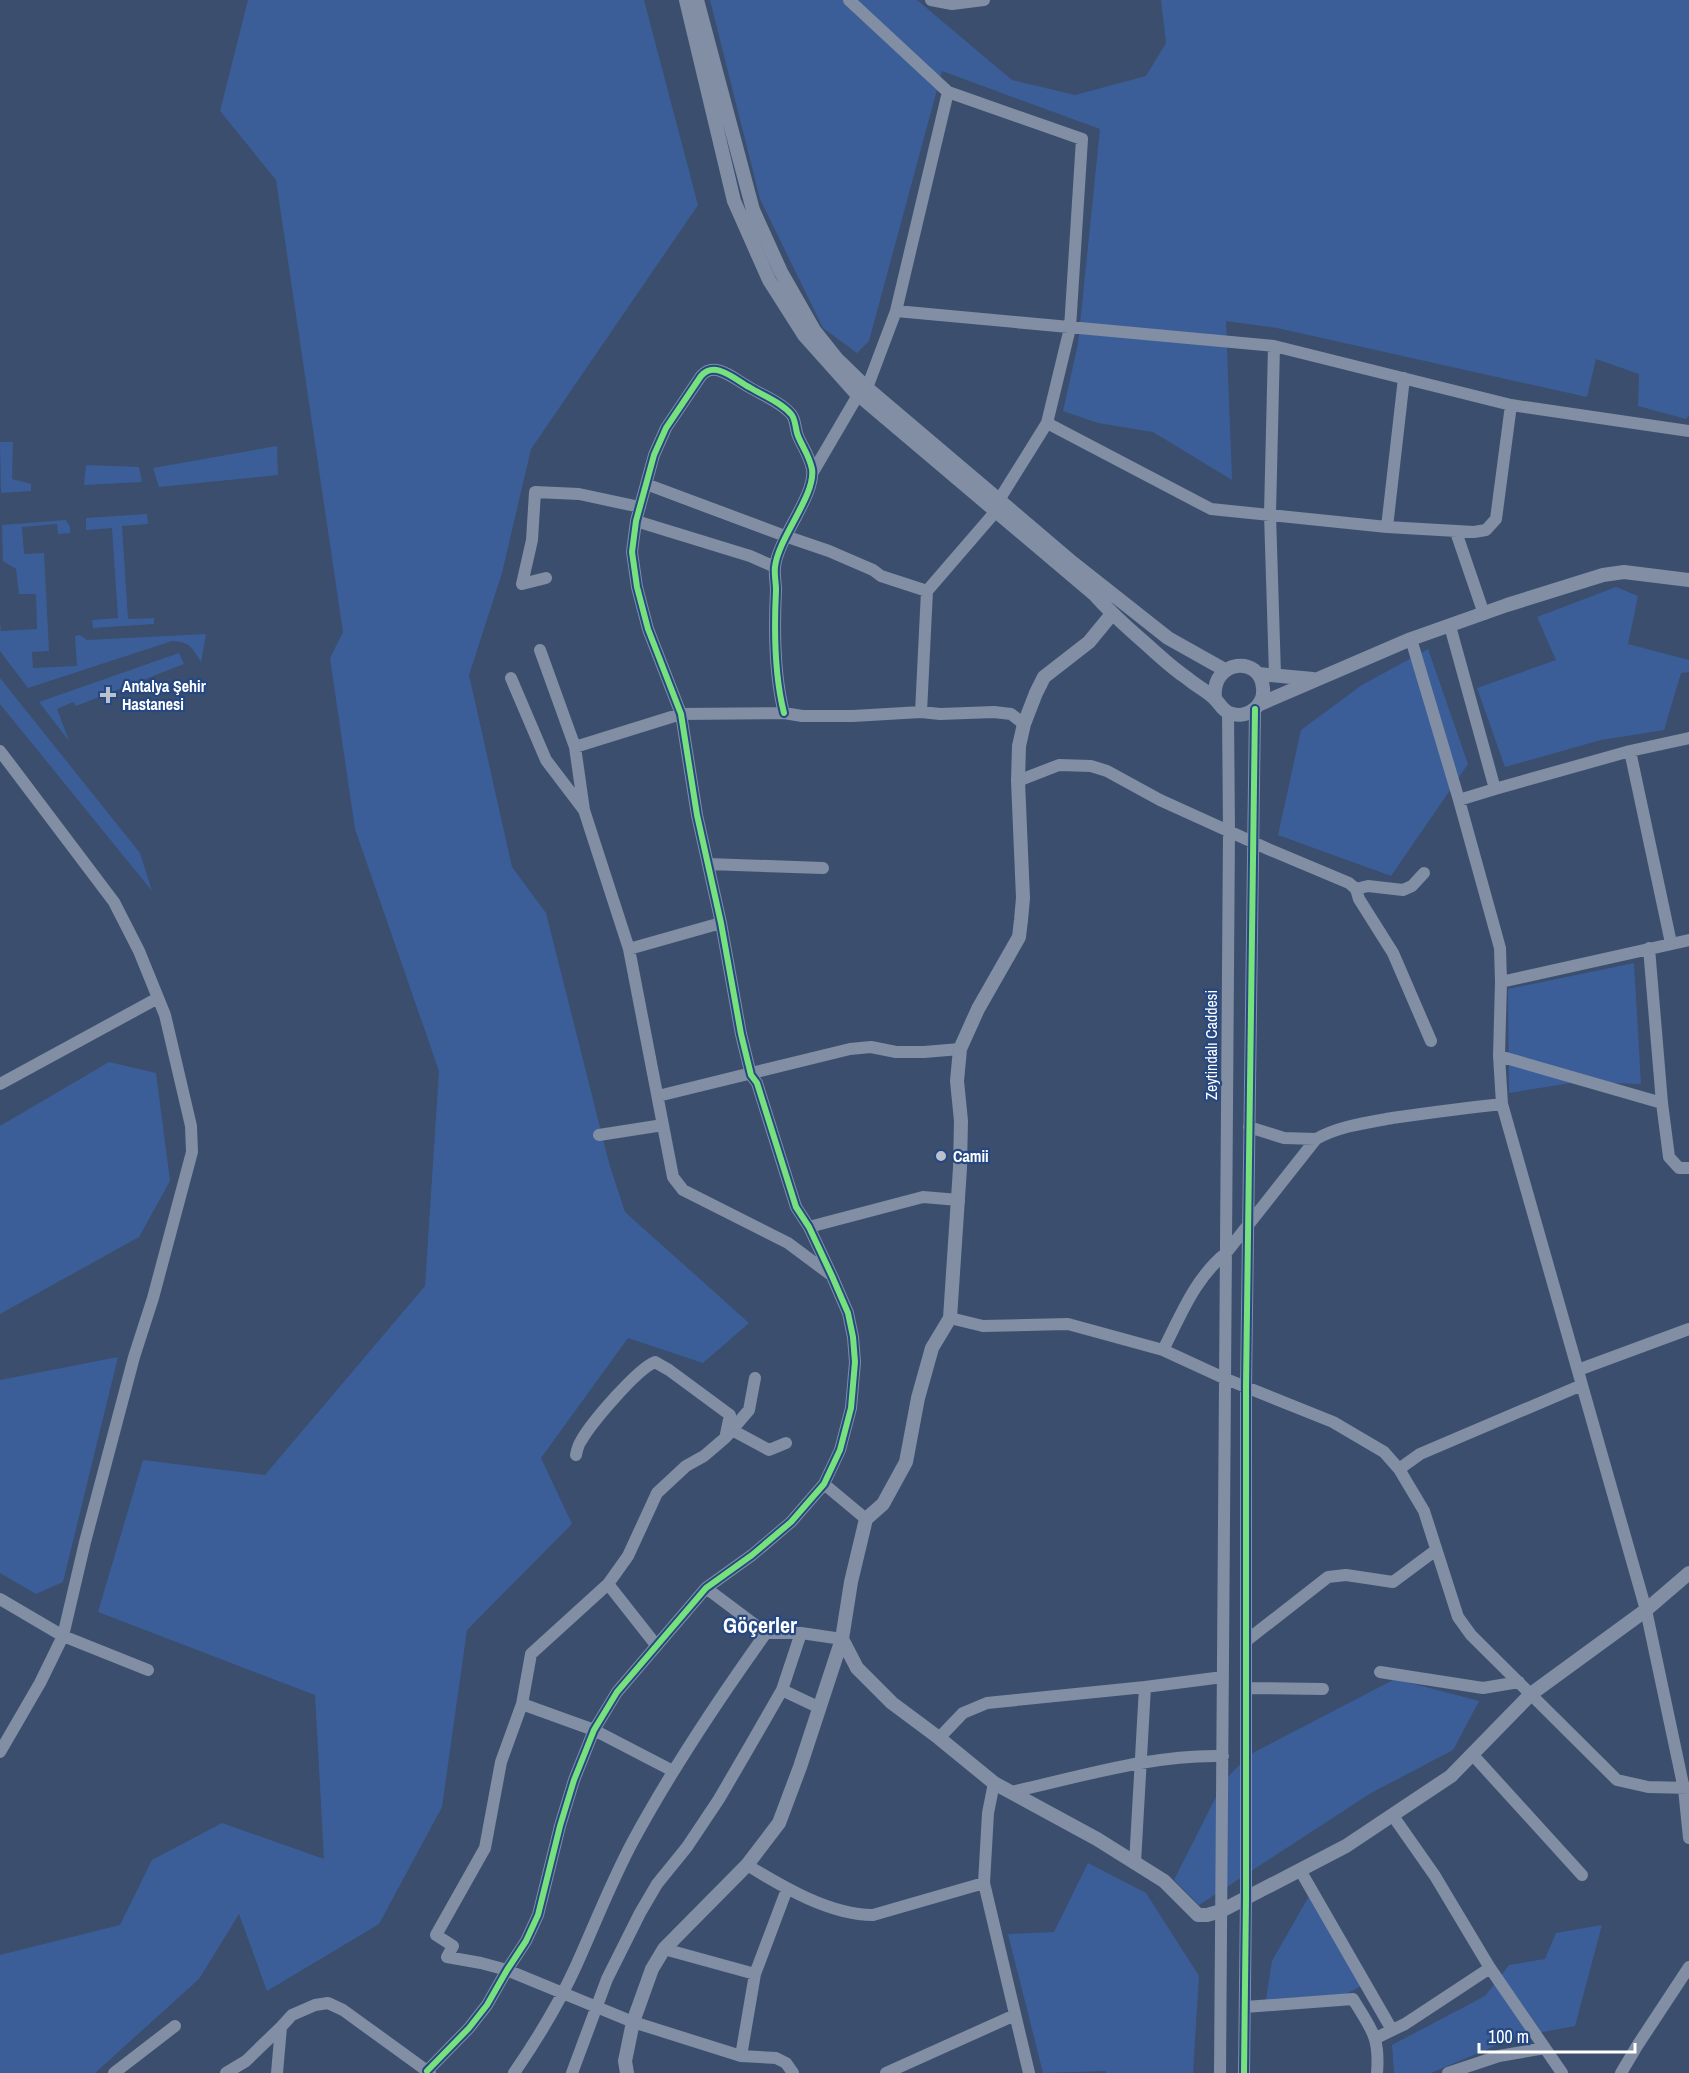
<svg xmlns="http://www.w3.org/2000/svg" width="1689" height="2073" font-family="'Archivo Narrow',sans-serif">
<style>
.green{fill:#3b5e98}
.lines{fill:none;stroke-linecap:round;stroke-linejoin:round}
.minor{stroke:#818ea3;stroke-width:12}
.tertiary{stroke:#818ea3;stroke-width:14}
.cycleway-casing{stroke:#264882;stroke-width:10}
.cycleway{stroke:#77e17e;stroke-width:6}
.poi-dot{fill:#bac1cc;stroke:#264882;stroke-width:2}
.labels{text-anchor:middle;stroke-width:4.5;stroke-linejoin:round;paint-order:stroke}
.poi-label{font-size:16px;font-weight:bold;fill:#fff;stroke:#264882;text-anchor:start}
.street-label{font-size:16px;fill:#fff;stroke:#264882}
.district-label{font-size:22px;font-weight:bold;fill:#fff;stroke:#264882}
</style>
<rect width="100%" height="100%" fill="#3b4e6d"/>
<path class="green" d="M248 0H644L698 205 531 449 502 573 469 675 512 867 546 913 609 1163 625 1212 749 1323 703 1363 628 1338 541 1458 572 1524 467 1630 442 1807 379 1924 267 1991 239 1914 199 1979 95 2073H0V1955L120 1925 152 1860 222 1823 324 1859 315 1695 98 1612 143 1460 265 1475 425 1286 439 1071 355 829 330 658 343 632 276 180 220 111Z
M710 0H917L1012 80 1075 95 1146 76 1166 43 1161 0H1689V415L1686 419 1638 406 1639 374 1596 359 1587 397 1277 328 1226 321 1232 480 1153 432 1098 423 1063 411 1078 344 1100 129 942 71 869 341 857 353 823 328 760 199Z
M0 442H13L12 479 31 484V491L1 493Z
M277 446 278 475 159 487 153 468Z
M86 465 139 467 142 482 84 485Z
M147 514 148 524 122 526 128 619 154 618V624L93 628 92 620 118 618 112 528 86 530V518Z
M66 520 70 527V533L58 534 57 524 22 527 24 554 44 553 49 651 32 652 33 668 77 666 75 636 80 635 87 640 206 634 201 662C192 647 190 642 172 641L28 688 0 651V622L1 631 37 629 36 594H19L16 569 3 561 2 525Z
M1616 587 1638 596 1628 644 1689 660V672L1681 673 1664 730 1601 740 1505 767 1477 688 1556 660 1537 617Z
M1428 649 1468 764 1391 876 1278 835 1301 730 1362 685Z
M179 653 184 664 76 706 73 702 57 709 69 741 39 702Z
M0 678 140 853 152 891 0 704Z
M1634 963 1641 1084 1577 1082 1509 1093 1508 989Z
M109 1062 156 1073 170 1181 139 1237 0 1314V1126Z
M118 1357 63 1582 36 1594 0 1573V1380Z
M1395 1679 1479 1701 1453 1750 1371 1793 1199 1905 1174 1880 1224 1781 1249 1755Z
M1088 1863 1146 1893 1199 1976 1193 2073H1107L1105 2071 1043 2073 1008 1934 1054 1932Z
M1309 1896 1363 1985 1338 1998 1266 2000 1272 1961Z
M1602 1925 1575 2026 1516 2037 1431 2073H1394L1392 2045 1485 1996 1509 1965 1545 1959 1556 1933Z"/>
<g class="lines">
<path class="minor" d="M849 0 948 92 896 311 867 388
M931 0 952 4 984 0
M948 92 1082 139 1070 328 1047 423
M896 311 1274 346 1511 405 1689 431
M1274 346 1270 514 1275 675
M813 472 858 395
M646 484 785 536 829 551 873 570 881 576 927 591
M999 500 1047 423 1211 509 1387 527 1474 532 1486 530 1496 519 1511 405
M636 521 750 556 775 567
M1387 527 1404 378
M1456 532 1484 614
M546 578 522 584 532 540 535 492 579 494 640 507
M1450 626 1495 789 1459 800
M1411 639 1459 800 1500 948 1501 982 1499 1056 1502 1104 1646 1610 1684 1789 1689 1838
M540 650 575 747 584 810 629 949 673 1177 683 1190 788 1243 831 1275
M511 678 546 760 584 810
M921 712 927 591 996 511
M575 747 681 714 784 713 802 716H853L921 712 940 714 994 712 1011 714 1024 724
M0 751 114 902 139 951 165 1015 191 1126 192 1152 153 1298 134 1357 85 1542 63 1636 40 1683 0 1752
M1630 751 1671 943
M1018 781 1059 765 1091 766 1107 771 1160 800 1268 849 1349 883 1356 889 1359 899 1393 953 1431 1041
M1495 789 1630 751 1689 738
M708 864 823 868
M1356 889 1368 886 1403 890 1412 886 1424 873
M1649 948 1662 1103
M629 949 721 923
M1501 982 1689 940
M1499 1056 1662 1103 1669 1157 1679 1168H1689
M0 1084 158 998
M658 1096 850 1049 871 1047 896 1052H924L960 1049
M1249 1127 1284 1138 1316 1139
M599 1135 663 1125
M809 1227 923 1197 959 1200
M950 1318 983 1326 1068 1324 1163 1350 1226 1379 1333 1422 1384 1452 1399 1469 1424 1511 1458 1617 1471 1635 1617 1780 1648 1787 1689 1788
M1163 1350C1181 1315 1195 1278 1226 1253L1316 1139C1340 1126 1365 1123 1392 1118 1428 1113 1465 1108 1502 1104
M1578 1370 1689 1329
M755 1378 749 1410 725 1438 704 1456 686 1466 657 1493 628 1556 608 1584 531 1654 522 1704 501 1762 485 1848 436 1935 453 1946 447 1957 481 1963 507 1970 633 2022 741 2056 776 2058 786 2063 793 2073
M732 1430 769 1450 786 1443
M576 1455C577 1450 578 1445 581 1441 591 1423 637 1369 655 1362L669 1370 730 1415 726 1434
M1399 1469 1420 1454 1582 1385
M824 1484 866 1519
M608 1584 656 1645
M706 1588 766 1633H801L842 1639
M0 1599 63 1636 148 1670
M1246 1641 1328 1577 1346 1575 1393 1582 1436 1550
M1380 1672 1483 1688 1519 1682
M1246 1688 1323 1689
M782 1690 820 1708
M522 1704 594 1730 673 1771
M939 1738 963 1713 987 1703 1145 1687 1223 1677
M1472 1754 1582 1875
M994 1783 988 1813 984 1883 1029 2073
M1011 1792C1080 1777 1152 1754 1223 1756
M1135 1863 1145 1687
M747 1865C783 1887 830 1915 873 1915L984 1883
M1300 1870 1392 2030
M664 1949 755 1974
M1490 1968 1562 2073
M1245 2007 1353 1999C1371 2029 1380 2036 1377 2073
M1376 2038 1405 2024 1490 1968 1435 1876 1393 1816
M741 2056 755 1974 787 1889
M427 2071 469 2028 487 2005 507 1970 526 1941 538 1915 560 1826 574 1780 594 1730 617 1692 706 1588 752 1555 791 1522 824 1484 840 1450 851 1408 855 1362 853 1337 848 1313 832 1276 809 1227 796 1207 757 1083 751 1075 741 1034 721 923 697 815 681 714 648 629 637 587 632 552 636 521 654 455 666 428 701 376C715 360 734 379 749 387 762 395 781 402 791 414 796 419 795 429 798 436 803 448 809 455 812 469 816 495 778 538 775 567 774 574 776 582 776 590 774 630 774 674 784 713
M114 2073 175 2026
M226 2073 246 2061 281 2027
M277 2073 281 2027 292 2015 315 2005 328 2003 343 2010 430 2073
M514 2073C536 2041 560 2001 576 1966 595 1924 611 1882 633 1841 672 1769 718 1700 766 1633
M572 2073 607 1979 640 1913 657 1884 687 1847 719 1799 751 1744 782 1690 801 1633
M886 2073 1015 2015
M1220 2073 1229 831 1228 712
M1244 2073 1246 1899V1387L1255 709
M1448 2073 1499 2056 1545 2048
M1621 2073 1637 2046 1689 1967"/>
<path class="tertiary" d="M686 0 734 201 769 280 804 335 855 392 1095 595C1113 616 1134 633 1155 652 1165 661 1175 670 1187 678 1195 685 1205 690 1213 697 1219 702 1221 709 1229 713 1246 720 1265 706 1263 688 1261 655 1211 659 1215 698
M697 0 753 210 781 272 814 330 837 359 867 388 1073 563 1168 638 1225 670
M1258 674 1313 679
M1260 704 1411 639 1507 605 1603 575 1624 572 1689 580
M842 1639 857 1668 892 1703 939 1738 994 1783 1097 1839 1164 1881 1198 1915H1207L1221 1911 1346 1846 1451 1776 1531 1694 1646 1610 1689 1573
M627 2073 625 2061 633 2022 652 1969 664 1949 747 1865 779 1823 800 1767 842 1639 851 1582 866 1519 883 1504 906 1462 918 1398 932 1348 950 1318 960 1168 961 1121 957 1081 960 1049 978 1009 1019 937 1021 920 1023 898 1018 781 1019 746 1024 724 1036 693 1044 677 1089 642 1112 614"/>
<defs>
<path id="cycleway" d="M427 2071 469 2028 487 2005 507 1970 526 1941 538 1915 560 1826 574 1780 594 1730 617 1692 706 1588 752 1555 791 1522 824 1484 840 1450 851 1408 855 1362 853 1337 848 1313 832 1276 809 1227 796 1207 757 1083 751 1075 741 1034 721 923 697 815 681 714 648 629 637 587 632 552 636 521 654 455 666 428 701 376C715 360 734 379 749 387 762 395 781 402 791 414 796 419 795 429 798 436 803 448 809 455 812 469 816 495 778 538 775 567 774 574 776 582 776 590 774 630 774 674 784 713
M1244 2073 1246 1899V1387L1255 709"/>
</defs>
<use href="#cycleway" class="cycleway-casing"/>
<use href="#cycleway" class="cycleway"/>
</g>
<g class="poi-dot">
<path d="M105 686h6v6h6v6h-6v6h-6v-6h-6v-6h6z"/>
<circle cx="941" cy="1156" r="6"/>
</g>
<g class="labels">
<g class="poi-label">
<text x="122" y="692">Antalya Şehir<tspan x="122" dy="18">Hastanesi</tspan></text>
<text x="953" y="1162">Camii</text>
</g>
<g class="street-label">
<text transform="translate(1211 1045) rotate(-90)" y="6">Zeytindalı Caddesi</text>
</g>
<g class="district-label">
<text x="760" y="1633">Göçerler</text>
</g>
</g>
<path d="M1479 2043v9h156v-9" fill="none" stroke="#ffffff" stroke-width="3"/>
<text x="1488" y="2043" font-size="18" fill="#ffffff" stroke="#264882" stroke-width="4.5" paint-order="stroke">100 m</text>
</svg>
